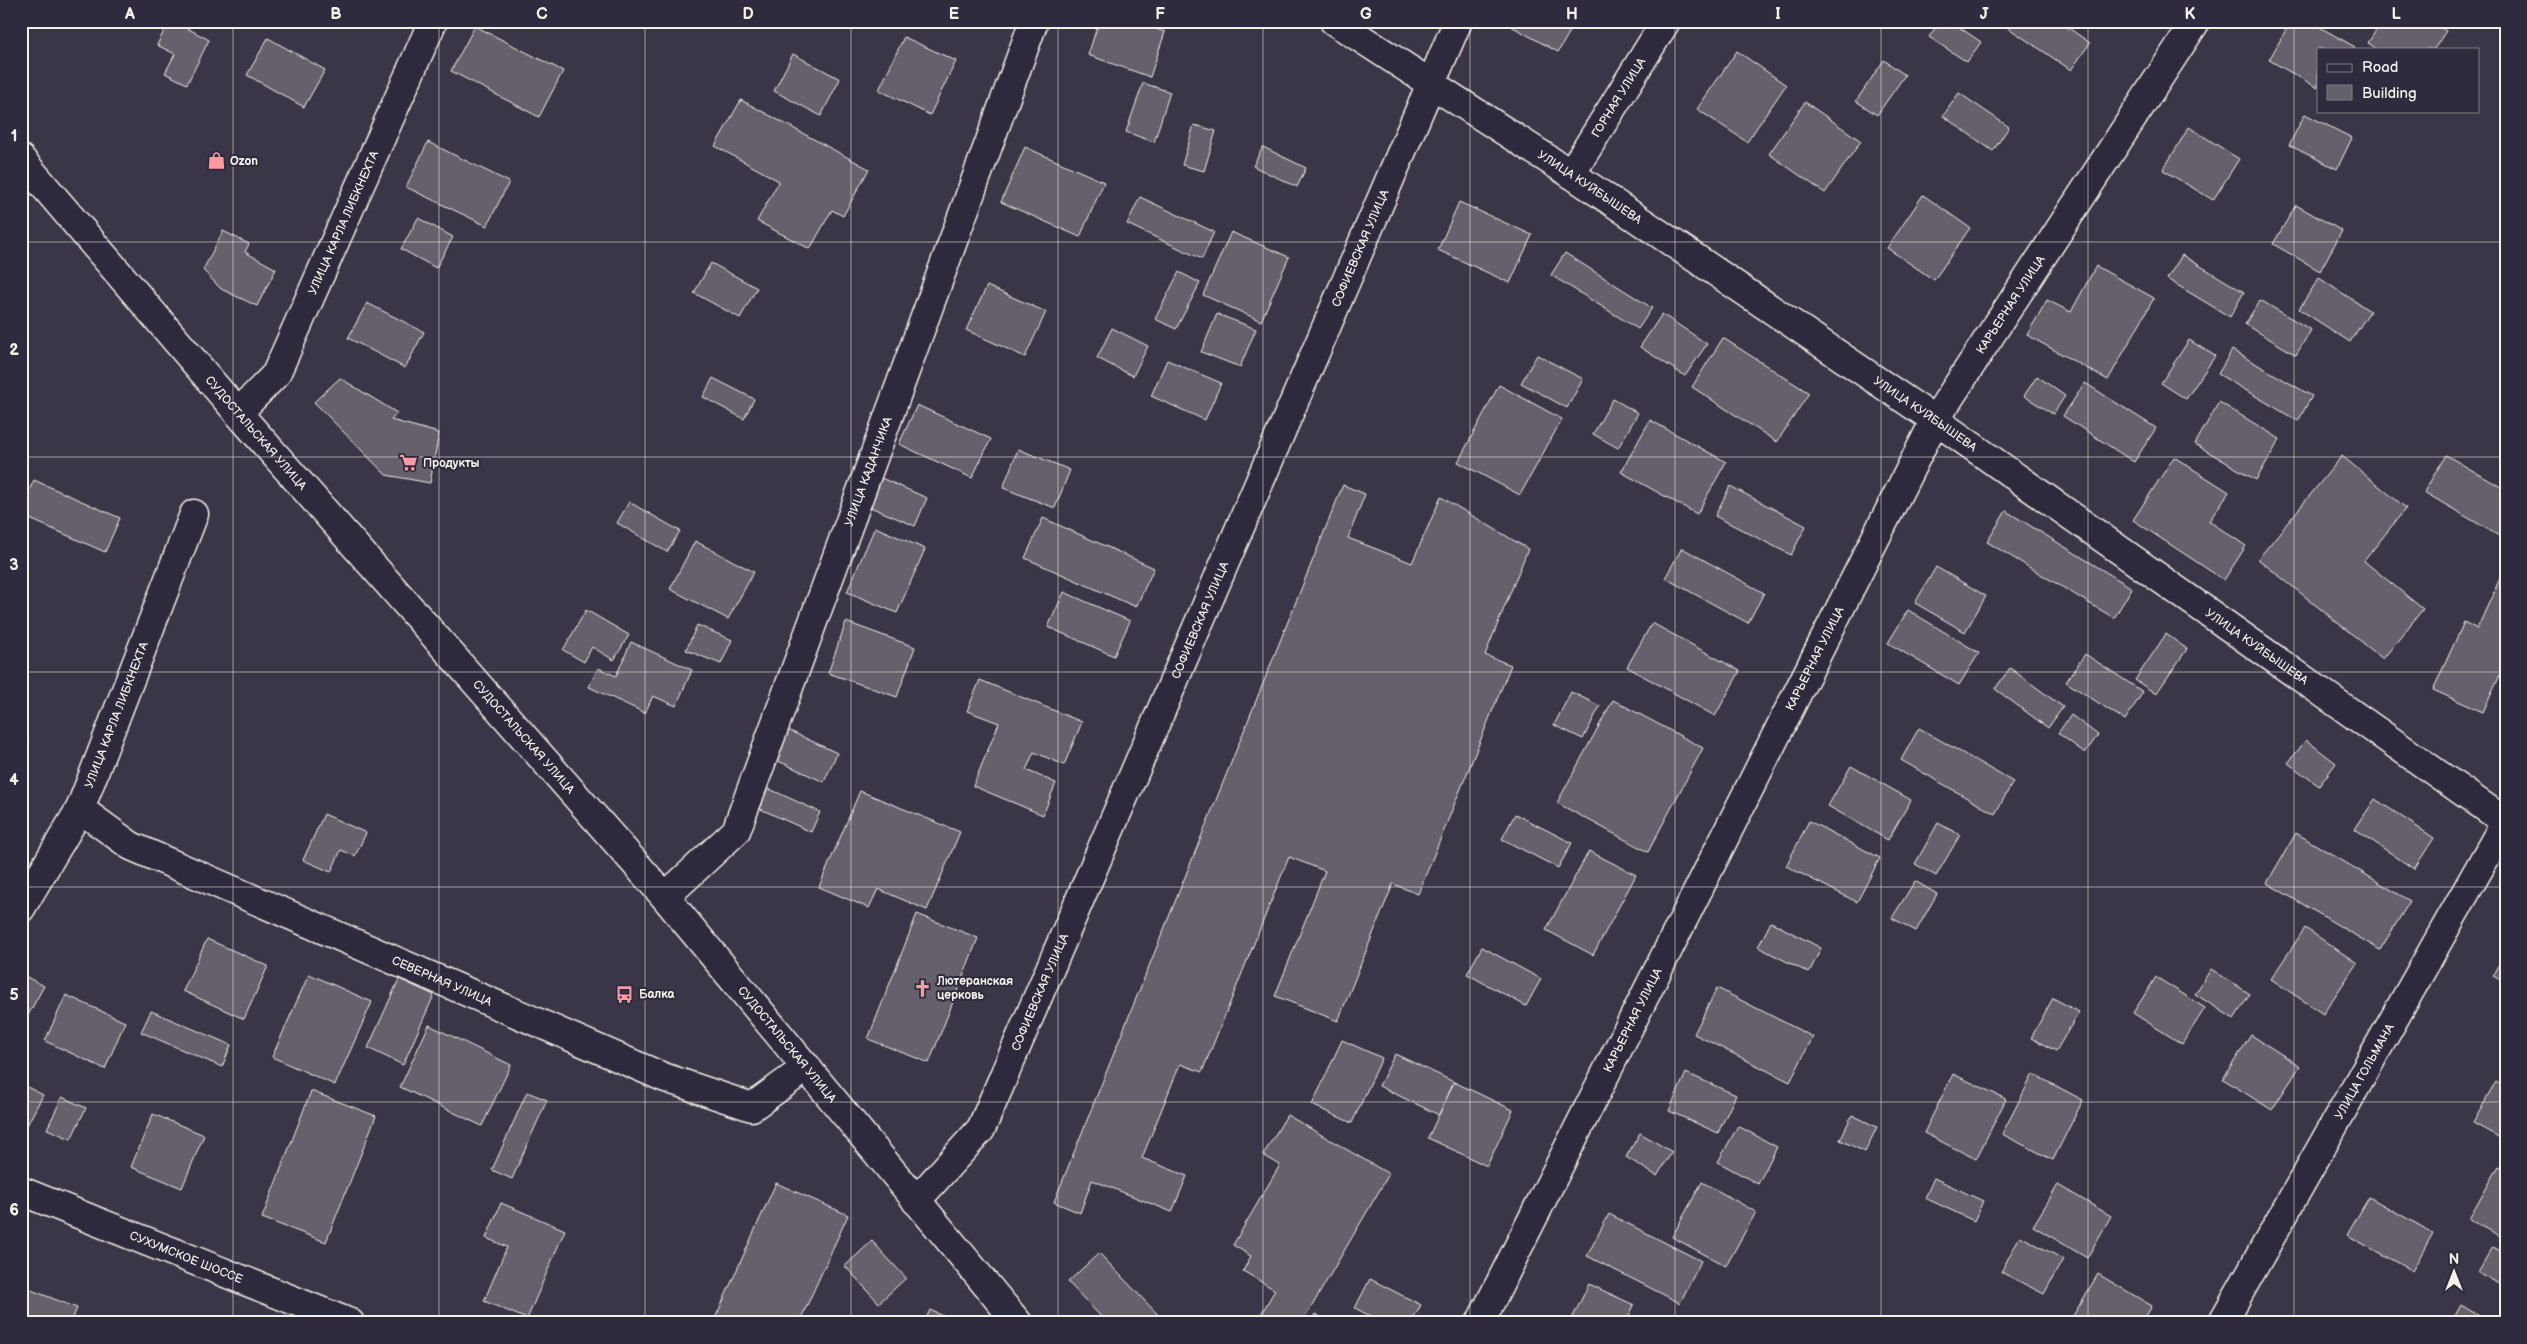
<svg xmlns="http://www.w3.org/2000/svg" width="2527" height="1344" font-family="'Balsamiq Sans',sans-serif">
<style>
.building{fill:#65616c;stroke:#f4f1e8}
.lines{fill:none;stroke-linecap:round;stroke-linejoin:round}
.minor-casing{stroke:#f4f1e8;stroke-width:31}
.trunk-casing{stroke:#f4f1e8;stroke-width:31}
.minor{stroke:#2f2a3d;stroke-width:28}
.trunk{stroke:#2f2a3d;stroke-width:28}
.grid{fill:none;stroke:#f4f1e8;stroke-width:1;stroke-opacity:0.55}
.labels{text-anchor:middle;stroke-width:4;stroke-linejoin:round;paint-order:stroke}
.street-label{font-size:12px;fill:#f4f1e8;stroke:#2f2a3d}
.poi-label{font-size:12px;font-weight:bold;fill:#f4f1e8;stroke:#2f2a3d;text-anchor:start}
.neatline{fill:none;stroke:#f4f1e8;stroke-width:2}
.grid-label{font-size:16px;text-anchor:middle;font-weight:bold;fill:#f4f1e8}
</style>
<rect width="100%" height="100%" fill="#3b3647"/>
<filter id="ink" filterUnits="userSpaceOnUse"><feTurbulence type="fractalNoise" baseFrequency=".02" numOctaves="2"/><feDisplacementMap in="SourceGraphic" scale="10" xChannelSelector="R" yChannelSelector="G"/><feConvolveMatrix kernelMatrix="1 2 1 2 8 2 1 2 1" color-interpolation-filters="sRGB"/></filter>
<g filter="url(#ink)">
<path class="building" d="M169 21H174L209 40 187 84 165 73 175 54 157 45Z
M1099 21H1133L1165 32 1150 77 1088 55Z
M1513 21H1576L1558 52 1511 26Z
M1940 21H1950L1981 42 1967 62 1929 37Z
M1998 21H2059L2090 43 2071 70Z
M2291 21H2309L2355 47 2353 49H2318V88L2269 60Z
M2382 21H2431L2446 31 2434 49H2377L2368 43Z
M475 26 563 71 539 117 451 71Z
M904 37 956 61 930 115 879 90Z
M268 38 325 70 304 107 247 75Z
M1737 51 1786 85 1747 142 1697 109Z
M793 54 840 79 821 116 774 91Z
M1884 60 1905 75 1877 115 1856 101Z
M1143 83 1170 92 1154 142 1126 132Z
M1959 93 2009 127 1993 151 1943 116Z
M741 100 869 169 843 216 832 210 810 249 757 221 779 181 715 146Z
M1805 102 1861 141 1825 193 1769 154Z
M2305 114 2352 138 2337 169 2289 145Z
M1194 125 1216 131 1204 171 1182 165Z
M2189 127 2239 159 2213 200 2163 170Z
M428 142 509 182 487 226 406 187Z
M1025 147 1104 182 1080 237 1001 202Z
M1263 147 1306 168 1297 187 1253 166Z
M2506 179V193L2500 189Z
M1923 195 1970 228 1934 280 1887 248Z
M1140 197 1214 232 1202 259 1127 224Z
M1459 202 1532 235 1510 283 1438 250Z
M2296 205 2342 231 2320 271 2273 244Z
M418 218 453 237 436 268 401 249Z
M223 231 249 244 245 252 276 269 257 306 221 289 203 270Z
M1231 232 1289 257 1261 321 1203 295Z
M1565 253 1652 308 1638 329 1551 275Z
M2182 255 2244 292 2230 317 2167 279Z
M711 263 757 288 740 318 694 293Z
M2096 266 2154 298 2108 380 2027 335 2047 300 2071 312Z
M1179 272 1200 283 1176 329 1155 319Z
M2319 278 2370 311 2350 342 2299 309Z
M987 286 1046 312 1025 357 966 330Z
M2260 300 2311 330 2296 355 2245 324Z
M367 303 424 332 405 368 348 338Z
M1217 314 1256 329 1240 367 1201 352Z
M1662 314 1707 344 1685 376 1640 347Z
M1112 328 1148 346 1133 376 1097 358Z
M1723 338 1809 393 1777 442 1692 387Z
M2189 340 2215 356 2186 399 2161 383Z
M2232 350 2312 396 2298 421 2218 374Z
M1537 355 1583 379 1567 408 1521 383Z
M1167 360 1221 383 1205 420 1151 396Z
M2037 376 2065 396 2053 414 2024 396Z
M340 378 397 413 391 420 439 433 430 483 386 475 314 402Z
M713 378 754 399 744 419 703 397Z
M2085 383 2156 428 2134 462 2063 416Z
M1499 385 1562 419 1520 495 1458 462Z
M1613 399 1638 413 1618 448 1593 434Z
M2219 402 2280 439 2256 480 2195 444Z
M917 405 991 439 972 478 899 444Z
M1650 420 1726 462 1697 514 1621 472Z
M1018 449 1070 470 1055 508 1003 488Z
M2446 455 2506 490V540L2424 492Z
M2342 456 2406 508 2364 561 2423 609 2383 659 2258 559Z
M2174 457 2229 492 2209 521 2246 546 2224 580 2133 520Z
M872 474 927 498 915 526 861 503Z
M34 480 120 518 105 552 21 515V508Z
M1343 485 1365 494 1348 538 1412 563 1441 497 1528 549 1485 655 1511 665 1418 894 1393 884 1338 1021 1275 996 1325 871 1289 857 1202 1072 1180 1064 1142 1158 1187 1176 1172 1212 1092 1180 1080 1213 1054 1202Z
M1730 486 1806 526 1791 555 1715 516Z
M629 502 680 531 667 552 617 523Z
M2006 511 2132 588 2114 618 1987 542Z
M1043 518 1154 568 1136 607 1025 558Z
M875 527 925 549 897 613 847 592Z
M695 541 754 572 728 619 670 589Z
M1682 548 1764 593 1748 623 1665 578Z
M1936 567 1986 596 1965 632 1915 603Z
M2502 574 2506 576V662L2483 712 2433 690 2464 622 2477 629Z
M1064 592 1130 621 1114 656 1048 627Z
M586 610 629 635 614 660 592 647 584 662 563 650Z
M1908 610 1979 653 1959 685 1888 643Z
M846 622 915 647 897 697 828 673Z
M1652 623 1740 671 1715 716 1627 667Z
M697 625 732 640 721 664 686 650Z
M2166 634 2187 649 2156 694 2135 680Z
M631 642 692 670 676 706 653 696 645 713 589 687 598 668 616 676Z
M2085 654 2143 692 2125 720 2066 682Z
M2010 668 2063 707 2048 728 1995 689Z
M980 680 1082 722 1064 765 1034 752 1026 770 1056 783 1043 815 973 786 999 723 967 711Z
M1571 692 1600 706 1583 739 1554 725Z
M1613 700 1703 748 1648 852 1557 803Z
M2071 715 2098 735 2085 753 2058 733Z
M1919 728 2013 782 1995 814 1901 760Z
M788 730 837 753 824 782 774 759Z
M21 735 28 739 21 754Z
M2306 740 2336 763 2319 786 2288 763Z
M1851 766 1911 800 1888 840 1828 806Z
M765 787 820 812 811 832 756 807Z
M860 791 960 832 927 910 878 889 869 908 819 887Z
M2375 799 2434 838 2414 869 2355 829Z
M324 814 366 833 355 856 341 850 331 872 303 860Z
M1515 814 1572 843 1558 868 1502 839Z
M1809 821 1880 858 1857 902 1786 866Z
M1938 823 1960 835 1936 876 1915 864Z
M2296 833 2410 901 2380 950 2267 883Z
M1589 851 1636 875 1593 955 1546 930Z
M1915 881 1937 894 1916 931 1892 918Z
M917 914 978 938 929 1063 868 1039Z
M1771 922 1821 948 1809 973 1758 947Z
M2305 928 2357 963 2323 1014 2271 979Z
M207 939 268 966 244 1019 183 991Z
M1482 947 1541 979 1526 1006 1467 974Z
M2506 954V983L2493 976Z
M2211 969 2250 994 2234 1019 2195 994Z
M21 974 44 986 28 1015 21 1011Z
M309 974 372 1002 335 1085 272 1057Z
M2156 977 2205 1008 2182 1044 2133 1013Z
M399 979 434 995 403 1065 368 1048Z
M1717 988 1813 1037 1790 1082 1694 1034Z
M66 995 125 1022 105 1069 45 1041Z
M2053 998 2079 1012 2056 1051 2031 1038Z
M151 1011 231 1045 222 1067 141 1032Z
M429 1025 511 1065 482 1126 400 1087Z
M2251 1035 2300 1066 2272 1110 2223 1079Z
M1342 1040 1382 1058 1352 1123 1312 1105Z
M1395 1054 1454 1082 1439 1115 1379 1086Z
M1686 1073 1736 1095 1718 1133 1669 1111Z
M1953 1074 2006 1099 1976 1159 1924 1133Z
M2033 1074 2083 1100 2053 1160 2002 1134Z
M1454 1082 1513 1110 1487 1166 1428 1138Z
M2496 1082 2506 1088V1141L2473 1123Z
M21 1084 43 1095 26 1127 21 1125Z
M311 1091 376 1116 326 1242 262 1218Z
M527 1092 547 1100 512 1179 492 1170Z
M62 1097 86 1108 71 1139 47 1129Z
M153 1114 204 1135 182 1188 131 1167Z
M1287 1115 1389 1174 1302 1323H1260L1257 1321 1275 1290 1243 1271 1251 1256 1233 1245 1280 1165 1263 1155Z
M1852 1115 1877 1127 1865 1152 1840 1140Z
M1738 1126 1777 1147 1758 1184 1718 1162Z
M1640 1133 1672 1152 1657 1176 1626 1157Z
M2499 1166 2506 1170V1225L2500 1236 2469 1219Z
M1934 1178 1983 1201 1974 1221 1925 1198Z
M1702 1182 1756 1212 1726 1266 1672 1237Z
M776 1183 848 1215 799 1323H713Z
M2058 1185 2111 1216 2087 1258 2033 1226Z
M2369 1197 2433 1233 2412 1271 2347 1235Z
M501 1203 565 1230 527 1319 484 1301 507 1247 486 1238Z
M1609 1214 1701 1261 1680 1303 1587 1256Z
M2020 1236 2063 1259 2044 1294 2001 1272Z
M872 1241 906 1278 879 1303 845 1266Z
M2493 1247 2506 1254V1287L2478 1273Z
M1099 1253 1166 1323H1107L1068 1282Z
M2098 1274 2152 1306 2142 1323H2085L2073 1316Z
M1370 1279 1421 1305 1411 1323H1383L1355 1308Z
M1589 1284 1634 1305 1626 1323H1570Z
M21 1286 77 1308 71 1323H21Z
M2461 1305 2491 1323H2451Z
M930 1310 952 1320 950 1323H924Z
M1315 1314 1332 1323H1311Z
M2022 1316 2035 1323H2018Z
M1660 1317 1671 1323H1657Z"/>
<g class="lines">
<defs>
<g id="minor">
<path id="s1" d="M1334 21 1571 174 1935 420 2506 822"/>
<path id="s2" d="M1571 174 1666 21"/>
<path id="s3" d="M238 413 276 374 433 21"/>
<path id="s4" d="M80 809 131 846 663 1077 752 1107 807 1067"/>
<path id="s5" d="M665 897 736 831 1034 21"/>
<path id="s6" d="M21 908 80 809 194 514"/>
<path id="s7" d="M21 1191 350 1323"/>
<path id="s8" d="M916 1201 981 1129 1458 21"/>
<path id="s9" d="M1480 1323 1935 420 2196 21"/>
<path id="s10" d="M2222 1323 2506 821"/>
</g>
<g id="trunk">
<path id="s11" d="M21 159 238 413 665 897 1018 1323"/>
</g>
</defs>
<use href="#minor" class="minor-casing"/>
<use href="#trunk" class="trunk-casing"/>
<use href="#minor" class="minor"/>
<use href="#trunk" class="trunk"/>
</g>
</g>
<path class="grid" d="M233 21V1323M439 21V1323M645 21V1323M851 21V1323M1058 21V1323M1263 21V1323M1470 21V1323M1675 21V1323M1881 21V1323M2088 21V1323M2294 21V1323M21 242H2506M21 457H2506M21 672H2506M21 887H2506M21 1102H2506"/>
<defs>
<symbol id="shop-bare" viewBox="-9 -9 18 18"><path d="M-5-2.5h2.3a2.7 3.5 0 0 1 5.4 0H5L5.5 6h-11ZM-1.5-2.5h3a1.5 2.3 0 0 0-3 0Z" fill="#ff9aa2" stroke="#2f2a3d" stroke-width="2.5" paint-order="stroke"/></symbol>
<symbol id="supermarket-bare" viewBox="-9 -9 18 18"><path d="M-6-5.5h2.5l.6 2H6L4.5 2H-2.5L-4.4-4H-6ZM-1.5 3.2a1.3 1.3 0 1 0 .1 0ZM3 3.2a1.3 1.3 0 1 0 .1 0Z" fill="#ff9aa2" stroke="#2f2a3d" stroke-width="2.5" paint-order="stroke"/></symbol>
<symbol id="church-bare" viewBox="-9 -9 18 18"><path d="M-1.2-6h2.4v3.5h3.3v2.4h-3.3V6h-2.4V-.1h-3.3v-2.4h3.3Z" fill="#ff9aa2" stroke="#2f2a3d" stroke-width="2.5" paint-order="stroke"/></symbol>
<symbol id="bus-bare" viewBox="-9 -9 18 18"><path d="M-5-6H5V4H4V6H2V4H-2V6H-4V4H-5ZM-3.5-4V0h7V-4ZM-3.5 1.2v1.5H-2V1.2ZM2 1.2v1.5H3.5V1.2Z" fill="#ff9aa2" stroke="#2f2a3d" stroke-width="2.5" paint-order="stroke"/></symbol>
</defs>
<g fill-rule="evenodd">
<use href="#shop-bare" x="204" y="148" width="25" height="25"/>
<use href="#supermarket-bare" x="396" y="450" width="25" height="25"/>
<use href="#church-bare" x="910" y="976" width="25" height="25"/>
<use href="#bus-bare" x="612" y="982" width="25" height="25"/>
</g>
<g class="labels">
<g class="street-label">
<text dy="4" stroke="none"><textPath href="#s2" startOffset="90">ГОРНАЯ УЛИЦА</textPath></text>
<text dy="4" stroke="none"><textPath href="#s1" startOffset="305">УЛИЦА КУЙБЫШЕВА</textPath></text>
<text dy="4" stroke="none"><textPath href="#s3" startOffset="220">УЛИЦА КАРЛА ЛИБКНЕХТА</textPath></text>
<text dy="4" stroke="none"><textPath href="#s8" startOffset="1056">СОФИЕВСКАЯ УЛИЦА</textPath></text>
<text dy="4" stroke="none"><textPath href="#s9" startOffset="1149">КАРЬЕРНАЯ УЛИЦА</textPath></text>
<text dy="4" stroke="none"><textPath href="#s1" startOffset="710">УЛИЦА КУЙБЫШЕВА</textPath></text>
<text dy="4" stroke="none"><textPath href="#s11" startOffset="361">СУДОСТАЛЬСКАЯ УЛИЦА</textPath></text>
<text dy="4" stroke="none"><textPath href="#s5" startOffset="480">УЛИЦА КАДАНЧИКА</textPath></text>
<text dy="4" stroke="none"><textPath href="#s8" startOffset="651">СОФИЕВСКАЯ УЛИЦА</textPath></text>
<text dy="4" stroke="none"><textPath href="#s1" startOffset="1115">УЛИЦА КУЙБЫШЕВА</textPath></text>
<text dy="4" stroke="none"><textPath href="#s9" startOffset="744">КАРЬЕРНАЯ УЛИЦА</textPath></text>
<text dy="4" stroke="none"><textPath href="#s6" startOffset="216">УЛИЦА КАРЛА ЛИБКНЕХТА</textPath></text>
<text dy="4" stroke="none"><textPath href="#s11" startOffset="766">СУДОСТАЛЬСКАЯ УЛИЦА</textPath></text>
<text dy="4" stroke="none"><textPath href="#s4" startOffset="402">СЕВЕРНАЯ УЛИЦА</textPath></text>
<text dy="4" stroke="none"><textPath href="#s8" startOffset="246">СОФИЕВСКАЯ УЛИЦА</textPath></text>
<text dy="4" stroke="none"><textPath href="#s9" startOffset="339">КАРЬЕРНАЯ УЛИЦА</textPath></text>
<text dy="4" stroke="none"><textPath href="#s11" startOffset="1171">СУДОСТАЛЬСКАЯ УЛИЦА</textPath></text>
<text dy="4" stroke="none"><textPath href="#s10" startOffset="289">УЛИЦА ГОЛЬМАНА</textPath></text>
<text dy="4" stroke="none"><textPath href="#s7" startOffset="178">СУХУМСКОЕ ШОССЕ</textPath></text>
</g>
<g class="poi-label">
<text x="230" y="165">Ozon</text>
<text x="423" y="467">Продукты</text>
<text x="937" y="985">Лютеранская<tspan x="937" dy="14">церковь</tspan></text>
<text x="639" y="998">Балка</text>
</g>
</g>
<rect width="2527" height="1344" fill="none" stroke="#2f2a3d" stroke-width="55"/>
<rect x="2317" y="48" width="162" height="65" fill="#2f2a3d" stroke="#7e7a81"/>
<rect x="2327" y="64" width="25" height="8" fill="#2f2a3d" stroke="#7e7a81"/>
<text x="2362" y="72" font-size="15" fill="#f4f1e8">Road</text>
<rect x="2327" y="85" width="25" height="15" fill="#65616c" stroke="#7e7a81"/>
<text x="2362" y="98" font-size="15" fill="#f4f1e8">Building</text>
<g transform="translate(2454 1272)" stroke="#2f2a3d" stroke-width="4" paint-order="stroke">
<path d="M0-4L9 19L0 12L-9 19Z" fill="#f4f1e8"/>
<text y="-8" font-size="14" font-weight="bold" text-anchor="middle" fill="#f4f1e8">N</text>
</g>
<rect x="28" y="28" width="2472" height="1288" class="neatline"/>
<g class="grid-label">
<text x="130" y="19">A</text>
<text x="336" y="19">B</text>
<text x="542" y="19">C</text>
<text x="748" y="19">D</text>
<text x="954" y="19">E</text>
<text x="1160" y="19">F</text>
<text x="1366" y="19">G</text>
<text x="1572" y="19">H</text>
<text x="1778" y="19">I</text>
<text x="1984" y="19">J</text>
<text x="2190" y="19">K</text>
<text x="2396" y="19">L</text>
<text x="14" y="141">1</text>
<text x="14" y="355">2</text>
<text x="14" y="570">3</text>
<text x="14" y="785">4</text>
<text x="14" y="1000">5</text>
<text x="14" y="1215">6</text>
</g>
</svg>
